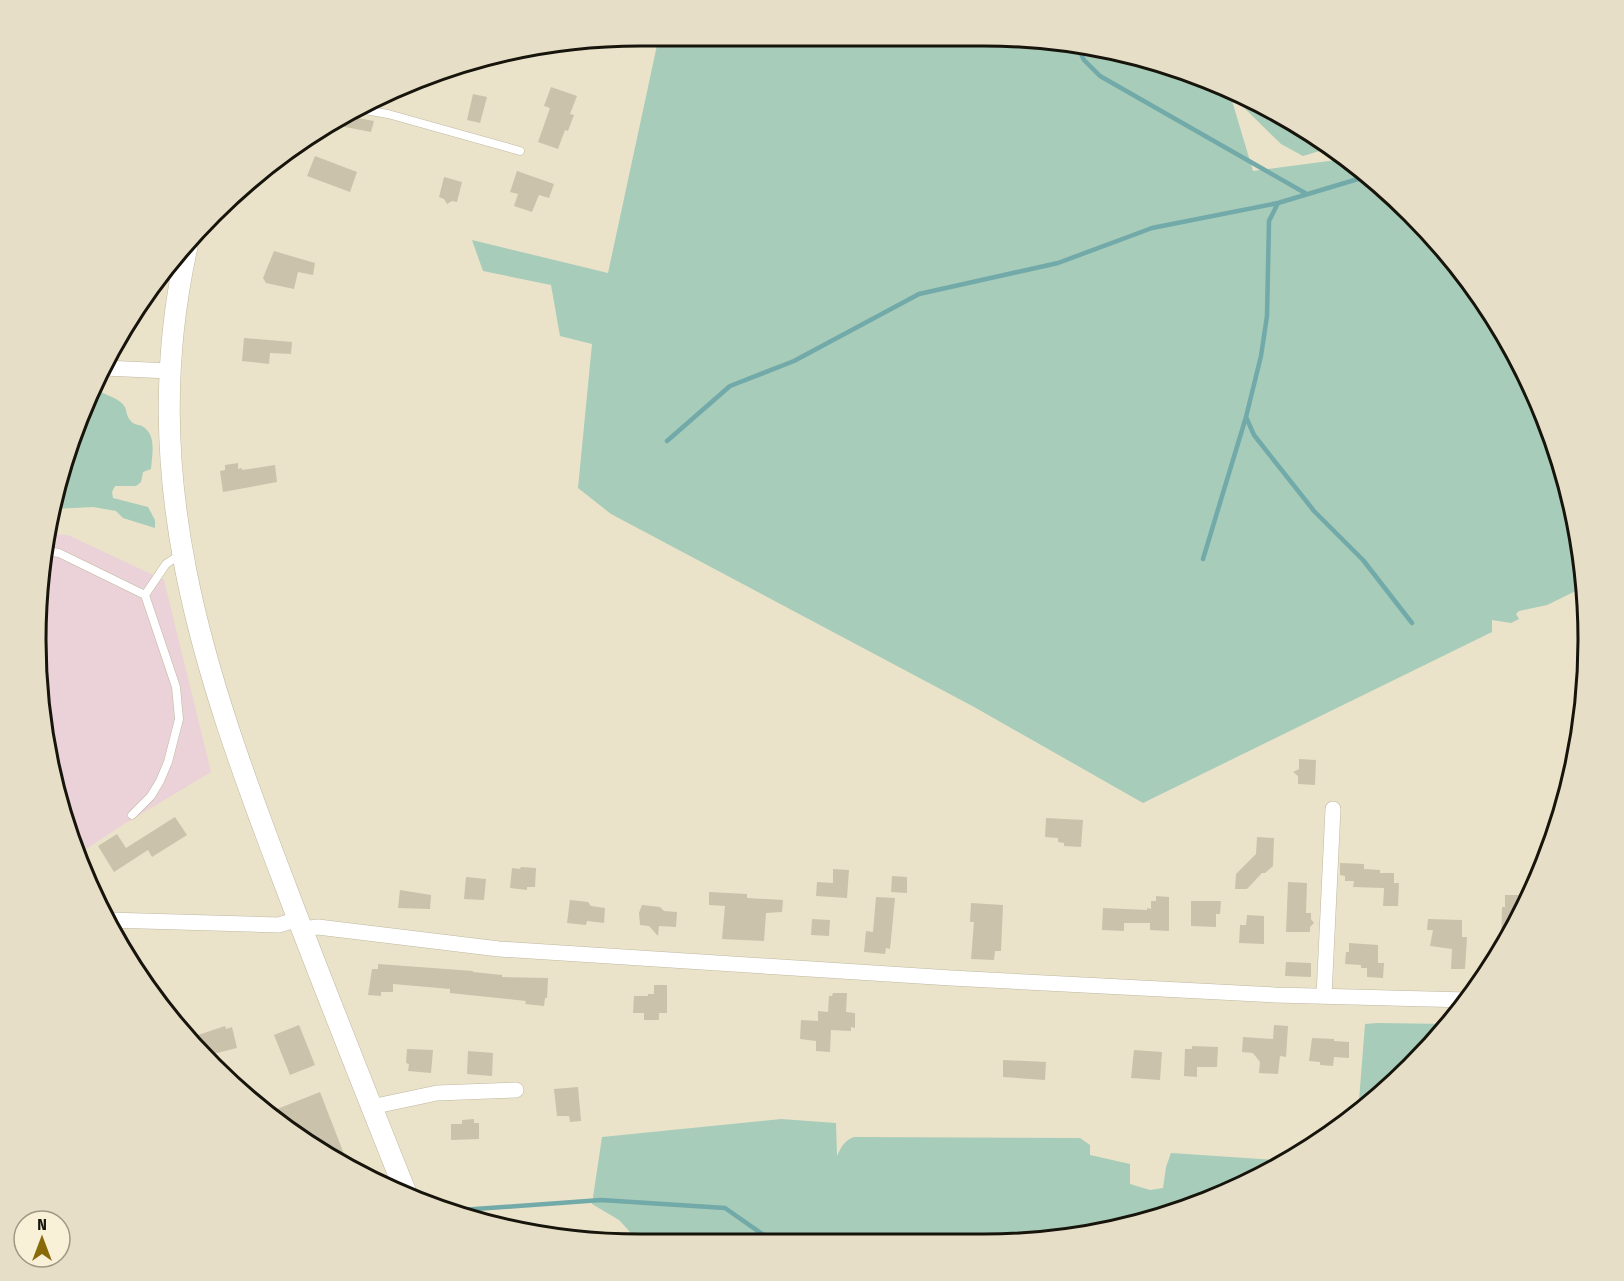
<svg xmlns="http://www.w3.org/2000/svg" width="1624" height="1281" font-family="'Fira Sans Condensed',sans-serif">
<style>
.industrial{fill:#ebd1d8}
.green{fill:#a7ccb9}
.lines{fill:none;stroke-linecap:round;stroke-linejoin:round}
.stream{stroke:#72a9a9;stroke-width:4.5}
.building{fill:#cac2ab}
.lane-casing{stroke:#bfb8a0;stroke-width:9}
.street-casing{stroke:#bfb8a0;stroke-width:16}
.secondary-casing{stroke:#bfb8a0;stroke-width:22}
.lane{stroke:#fff;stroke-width:8}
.street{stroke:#fff;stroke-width:15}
.secondary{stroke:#fff;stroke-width:21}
.rim{fill:none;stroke:#16140b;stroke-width:3}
</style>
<rect width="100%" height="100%" fill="#eae3ca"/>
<path class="industrial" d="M50 534 68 535 164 580 211 772 121 826 80 853 57 797 36 640Z"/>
<path class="green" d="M659 36 1023 37 1178 68 1286 117 1329 148 1303 156 1281 144 1230 94 1253 171 1344 159 1382 186 1463 272 1507 339 1556 447 1583 562 1584 587 1547 605 1519 611 1516 614 1519 619 1511 623 1492 620V632L1143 803 976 708 611 514 578 488 592 344 560 336 551 285 483 271 472 240 608 273Z
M101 392C109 396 120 399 125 407 127 412 126 415 130 420 134 425 136 424 142 426 157 434 152 455 151 469L143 472 141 482 136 486H115L112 492 113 498 148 507 155 520V528L123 518 116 511 93 507 53 509 57 484 94 393Z
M1377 1023 1449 1024 1382 1095 1358 1113 1365 1024Z
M781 1119 836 1123 837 1156C841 1147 845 1140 854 1137L1080 1138 1090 1145V1155L1130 1164V1184L1150 1190 1163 1188 1166 1167 1171 1153 1290 1161 1140 1224 1023 1244 648 1245 641 1244 619 1220 592 1204 602 1137Z"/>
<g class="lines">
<path class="stream" d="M1078 48 1084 60 1100 76 1305 193
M1246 417 1254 435 1314 511 1363 560 1412 623
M667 441 730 386 794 361 919 294 1058 263 1152 228 1278 203 1368 176
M1203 559 1246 417 1261 356 1267 316 1269 221 1278 203
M447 1211 601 1200 725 1208 778 1245"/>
</g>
<path class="building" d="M551 87 577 96 570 114 574 115 568 131 565 130 558 149 538 142 550 108 544 106Z
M473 94 487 97 480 123 467 120Z
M343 115 374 121 371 132 340 126Z
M315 156 357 172 350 192 307 176Z
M517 171 554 184 549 198 539 195 532 212 514 206 518 194 510 192Z
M444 177 462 182 457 202 452 201 447 204 444 199 439 197Z
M274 251 315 263 313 275 298 272 294 289 266 283 263 278Z
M244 338 292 342 291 354 270 353 269 364 242 361Z
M238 463V469L242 468V470L275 465 277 482 223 492 220 471 225 470V465Z
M1299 759 1316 760 1315 785 1298 784V776L1293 772 1299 769Z
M175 817 187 835 152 857 148 850 114 872 98 846 117 834 126 848Z
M1046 818 1083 820 1081 847 1064 846V843L1058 842V838L1045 837Z
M1257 837 1274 838 1273 866 1265 873H1262L1247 889H1235L1236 874 1256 854Z
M1340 863 1364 864V869L1380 870V873H1394V883H1399L1398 906H1383L1384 888 1353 887 1354 881H1345V876L1340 875Z
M521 867 536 868 535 887H527V890L510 888 512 868 520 869Z
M833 869 849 870 847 898 816 896 817 882 833 883Z
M892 876 907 877V893L891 892Z
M466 877 486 879 484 900 464 899Z
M1288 882 1307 883 1306 913H1311V919L1314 923 1310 927V932H1286Z
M400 890 431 895 430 909 398 908Z
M709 892 747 894V898L783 900 782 912 766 913 764 941 722 939 725 906 709 905Z
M1505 895H1524V911L1501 947 1502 907H1505Z
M1156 896 1169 897V931L1150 930V923H1124V931L1102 930 1103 908 1147 910V908L1151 909V901H1156Z
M876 897 895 898 890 949 886 948 885 954 864 952 866 931 873 932Z
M570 900 588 902 591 906 605 908 604 923 587 921 586 925 567 923Z
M1191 901H1221L1220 914H1216V927L1191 926Z
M971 903 1003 905 1001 951H995L994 960 971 959 974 922H970Z
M642 905 660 907 664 911 677 912 676 927 659 926 658 936 649 926 640 925 639 913Z
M1247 915 1264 916V944L1239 943 1240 925H1246Z
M812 919 830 920 829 936 811 935Z
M1428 919 1462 920V937H1467L1465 969H1451L1452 949 1430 946 1433 930H1427Z
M1349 943 1378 945V963H1384L1383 978 1367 977V968H1361V965L1345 964 1346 952H1349Z
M1286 962 1311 963V977L1285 976Z
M378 964 473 971V972L502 975V977L548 978 547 998H545L544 1006 525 1004 526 1001 450 993V989L393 984V992H381V996L368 995 372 969H378Z
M654 985H667V1013H659V1020H644V1013H633L634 996H648V994H654Z
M833 993H847L846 1012 855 1013V1028L851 1027V1031L831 1030 830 1052 816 1051V1041L800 1039 801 1020 818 1021V1011L828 1012 829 996H832Z
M299 1025 315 1065 290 1075 274 1035Z
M1274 1025 1288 1026 1286 1057 1280 1056 1278 1074 1259 1073 1260 1062 1253 1053 1242 1052 1243 1037 1273 1039Z
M225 1026 226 1029 232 1027 237 1048 205 1056 186 1039Z
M1312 1038 1334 1039V1041L1349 1042V1058L1334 1057 1333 1066 1320 1065V1062L1309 1061Z
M1192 1046 1218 1047 1217 1067H1197V1077L1184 1076 1185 1049H1192Z
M407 1049 433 1050 431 1073 408 1071 409 1064 406 1063Z
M1134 1050 1162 1052 1160 1080 1131 1078Z
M468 1051 493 1053 492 1076 467 1074Z
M1003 1060 1046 1062 1045 1080 1003 1077Z
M578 1087 581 1121 570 1122 569 1116H557L554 1089Z
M320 1092 349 1167 304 1143 283 1124 277 1109Z
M474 1119V1123H479V1139L451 1140V1124H462V1120Z"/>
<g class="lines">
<defs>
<path id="lane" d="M359 109 388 114 520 151
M48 551 59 553 145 595 176 687 179 719 168 762 160 781 151 796 132 815
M145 595 166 564 181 554"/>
<path id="street" d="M105 368 169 371
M108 920 279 925 298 919
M302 929 318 927 499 949 951 978 1275 995 1468 1000
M1324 996 1333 809
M371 1107 437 1093 516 1090"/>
<path id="secondary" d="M187 247C136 477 203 670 284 882 324 988 366 1093 408 1198"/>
</defs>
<use href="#lane" class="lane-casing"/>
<use href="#street" class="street-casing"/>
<use href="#secondary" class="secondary-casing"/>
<use href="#lane" class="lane"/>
<use href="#street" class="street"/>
<use href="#secondary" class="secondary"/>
</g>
<path d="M0 0H1624V1281H0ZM640 46H984A594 594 0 0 1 1578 640V640A594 594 0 0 1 984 1234H640A594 594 0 0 1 46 640V640A594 594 0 0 1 640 46Z" fill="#e6dec7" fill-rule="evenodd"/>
<path class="rim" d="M640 46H984A594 594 0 0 1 1578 640V640A594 594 0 0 1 984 1234H640A594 594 0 0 1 46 640V640A594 594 0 0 1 640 46Z"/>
<g transform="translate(42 1239)"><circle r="28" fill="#f8f0d7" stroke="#9e9885" stroke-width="1.5"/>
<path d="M0-4.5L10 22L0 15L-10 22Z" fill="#896a09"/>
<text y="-9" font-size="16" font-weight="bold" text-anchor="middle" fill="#16140b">N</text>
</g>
</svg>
